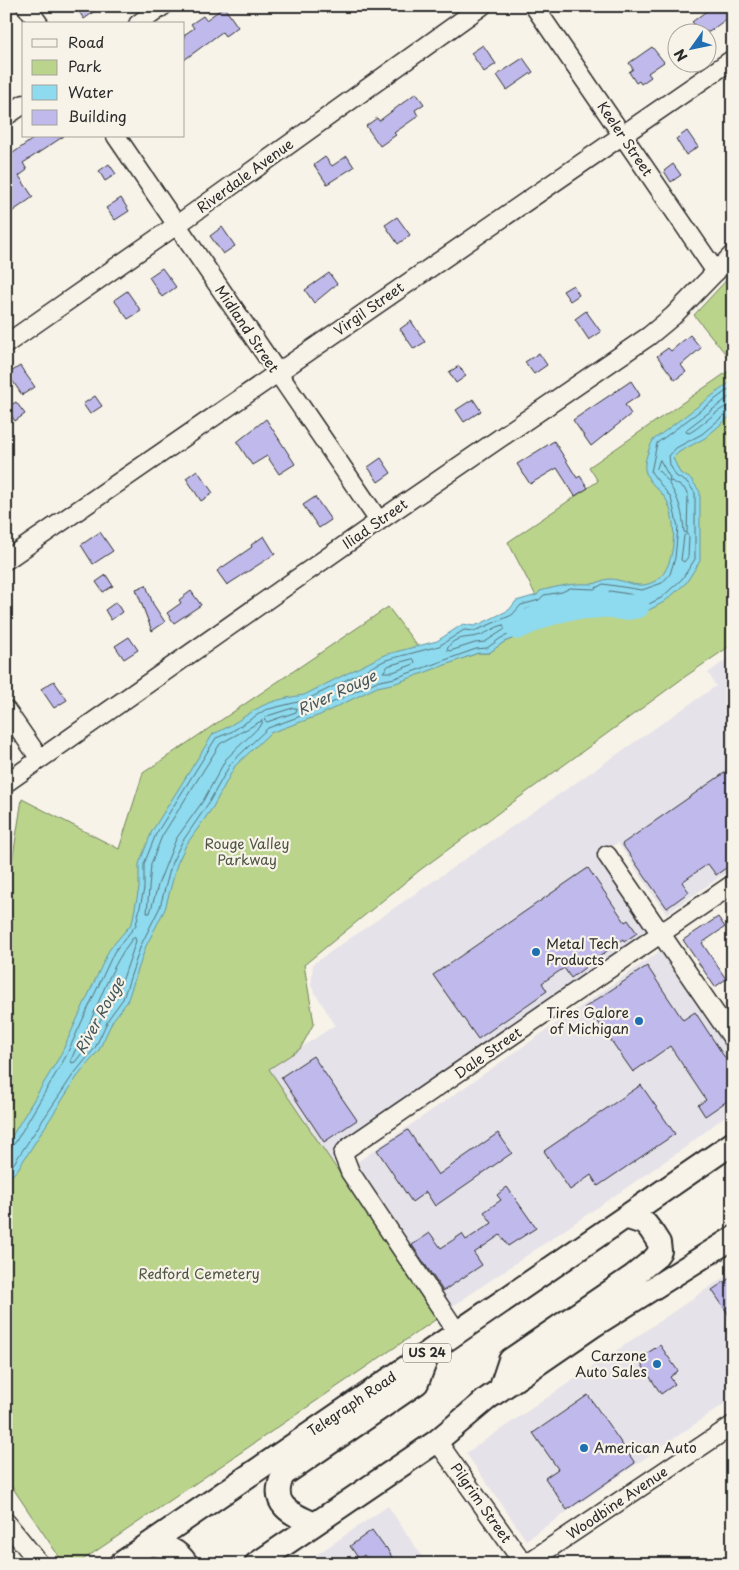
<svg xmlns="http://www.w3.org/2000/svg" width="739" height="1570" font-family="'Playpen Sans',sans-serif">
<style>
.built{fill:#e6e2e9}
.green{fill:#bad48c;stroke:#72805c}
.water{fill:#8edaee;stroke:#6694a0}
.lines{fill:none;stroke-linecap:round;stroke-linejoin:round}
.shore{stroke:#537179;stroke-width:1}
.river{stroke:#8edaee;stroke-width:25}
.building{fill:#c0baec;stroke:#2b2b2b}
.minor-casing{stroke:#2b2b2b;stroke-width:21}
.major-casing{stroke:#2b2b2b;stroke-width:26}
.minor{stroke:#f7f3e8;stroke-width:18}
.major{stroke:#f7f3e8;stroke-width:22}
.poi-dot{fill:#1f6fb2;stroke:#f7f3e8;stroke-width:2}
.labels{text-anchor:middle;stroke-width:4.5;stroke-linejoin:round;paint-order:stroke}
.shield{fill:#f7f3e8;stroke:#686764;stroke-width:1}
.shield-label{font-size:12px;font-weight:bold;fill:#2b2b2b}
.street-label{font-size:14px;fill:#2b2b2b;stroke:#f7f3e8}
.park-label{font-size:14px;fill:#4f5543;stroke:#f7f3e8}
.poi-label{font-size:14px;fill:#2b2b2b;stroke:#f7f3e8;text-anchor:start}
.water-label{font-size:15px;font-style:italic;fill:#44575c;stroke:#f7f3e8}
</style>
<rect width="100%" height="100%" fill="#f7f3e8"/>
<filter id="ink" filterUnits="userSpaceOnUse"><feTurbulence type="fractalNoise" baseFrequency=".02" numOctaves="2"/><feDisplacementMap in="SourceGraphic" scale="10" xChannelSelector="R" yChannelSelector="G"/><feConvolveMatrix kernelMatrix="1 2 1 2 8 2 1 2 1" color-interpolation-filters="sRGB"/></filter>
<g filter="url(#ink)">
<path class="built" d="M733 655V868L666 914 618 843 603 851 657 934 331 1162 269 1069 335 1025 311 986 313 964 716 686 708 673Z
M660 951 733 1058V1110L683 1149 450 1308 353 1165Z
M730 1273 733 1276V1398L526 1540 466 1453Z
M388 1506 427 1564H303Z"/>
<path class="green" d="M733 273V363L694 315Z
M733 368V644L686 676 420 870 304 965 314 1023 300 1049 269 1069 438 1318 77 1564H64L6 1478V901L22 799 119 849 143 773 388 607 434 668 478 653H489L504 642 527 633 548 619 508 542 598 481 589 467Z"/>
<path class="water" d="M733 380V414L705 438 679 452 673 458 680 473 691 479 700 492V561L686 583 664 602 649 610 622 613 615 612 597 601 557 606 527 633 504 642 489 653H478L396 683 377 687 320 715 270 733 235 766 213 807 186 845 177 864 165 909 146 946 127 1002 113 1020 99 1050 77 1077 18 1169 6 1182V1146L60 1056 109 950 132 923 139 888V864L152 831 213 734C231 727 245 715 262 706 275 700 290 697 304 695L384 655 437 641 463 624 474 626 482 623 509 610 516 601 537 595 540 591C559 586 572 583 592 584 597 584 603 579 609 579 621 579 632 586 643 585 652 584 661 579 665 571 676 553 676 519 667 501 662 491 649 484 646 473 642 464 649 449 653 440Z"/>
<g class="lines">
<path class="shore" d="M733 394 687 429 686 432 689 433C702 427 720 405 733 405
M660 460 670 478 669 482 657 469Z
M671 481 684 488 688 495 687 533 684 532C683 513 679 499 669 484Z
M687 534 689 537 688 557 684 562 681 560 684 536Z
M610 591 635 595 637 598 619 601 608 595Z
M531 608 532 612 521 623 515 624 514 621 525 610Z
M503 625 505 629 485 642 475 643 450 651 447 650C452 635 470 639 481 635 489 632 495 627 503 625Z
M413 659 415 661 414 664 393 672H383L388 666Z
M293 708H297L296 712 267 722 264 720 268 716Z
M262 721V724L226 759 203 801 176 839 159 882 150 913H147L151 864 162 836 220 744Z
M135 938 136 941 117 996 103 1015 89 1044 75 1062 72 1063 71 1060C75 1049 82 1039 87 1029 101 998 111 966 132 939Z
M6 1148 11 1147 15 1143 65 1058 114 952 136 925 144 889V864L156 834 216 738 231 732 265 710 306 700 386 660 439 646 464 630 474 631 484 627 512 615 521 605 539 600 544 595 562 592 570 588 594 589 603 584 642 590 662 583 670 574 675 558 678 527 671 498 651 472 657 443 733 386
M6 1175 73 1075 95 1048 109 1018 123 999 141 945 160 907 172 862 182 842 208 804 231 763 268 728 317 710 375 682 395 678 476 649 487 648 501 638 524 628 556 602 582 596H597L622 608 647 605 661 598 682 579 695 559V493L688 483 676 476 670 465 669 456 676 448 702 434 728 412 733 411"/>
<path class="river" d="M517 627 544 615 567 608 608 605 624 608 637 606"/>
</g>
<path class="building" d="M75 6H102L84 19Z
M713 6H733V14L709 32H685L695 25 692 22Z
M224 7 238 27 225 36 222 32 184 60V35L194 28 191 24 203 16 206 20Z
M483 45 496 64 484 72 471 53Z
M652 47 664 62 648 73 651 77 641 84 639 81 636 83 629 72 633 69 629 63Z
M523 58 533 72 507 90 497 75Z
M416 93 424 104 415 110 418 116 394 133 396 135 380 146 366 126 377 118 379 121Z
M687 131 698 147 686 155 676 139Z
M37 136H64L23 163 27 170 19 176 33 197 6 216V158Z
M347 156 354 167 327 184 314 165 325 157 332 166Z
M109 164 116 174 105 181 99 171Z
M673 164 681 175 671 182 664 171Z
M121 198 129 211 115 220 106 208Z
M397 217 410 235 398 244 385 225Z
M222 227 235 246 223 254 210 236Z
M162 268 176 287 162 297 149 277Z
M329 273 337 284 314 303 305 290Z
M573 285 579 295 570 301 563 291Z
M127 291 141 311 128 319 114 300Z
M586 311 601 332 589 340 575 319Z
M411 321 425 342 414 349 400 329Z
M690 335 701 348 681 365 686 372 675 380 657 356 668 348 671 351Z
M539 353 547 365 534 374 525 362Z
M20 366 35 387 22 395 8 374Z
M459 366 466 376 456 383 449 372Z
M631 381 640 395 625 405 631 414 591 446 573 420Z
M95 396 102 406 90 414 83 404Z
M473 399 481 411 464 422 456 410Z
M16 402 25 414 15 421 6 408Z
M266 419 295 464 279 474 267 456 252 465 237 442Z
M554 441 577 478 580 476 588 488 575 496 557 468 530 484 517 464Z
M381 458 391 473 378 482 368 467Z
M197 470 213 493 201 501 186 478Z
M315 497 331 520 319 528 303 505Z
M100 532 113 551 93 564 81 545Z
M264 536 275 554 227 585 217 571 252 547 251 545Z
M106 575 113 586 103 592 96 582Z
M146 585 153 604 165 622 152 631 136 589Z
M191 591 201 605 174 623 167 613 181 603 179 600Z
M116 602 122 612 111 620 105 610Z
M129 637 138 650 124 659 115 646Z
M54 681 67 700 54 708 41 689Z
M733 767V863L716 875 708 864 682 882 689 892 667 908 622 844Z
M588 868 625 922 628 920 637 933 624 942 623 939 571 978 564 968 542 983 547 991 478 1039 433 975Z
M718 917 725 927 702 943 726 979 715 987 683 940Z
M647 966 683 1020 695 1012 733 1070V1097L705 1116 698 1105 706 1100 670 1046 633 1072 596 1019 593 1021 584 1008Z
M313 1056 357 1120 324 1142 281 1077Z
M641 1085 675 1134 598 1186 591 1175 570 1190 544 1151Z
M408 1130 438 1175 498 1133 512 1153 435 1206 426 1192 412 1202 377 1150Z
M507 1187 536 1228 508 1246 500 1235 474 1253 482 1265 443 1291 412 1245 430 1233 441 1248 462 1234 466 1240 492 1223 484 1212 501 1200 497 1195Z
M733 1276V1321L712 1290Z
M660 1345 678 1371 670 1377 675 1384 661 1394 638 1359Z
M588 1395 635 1463 567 1510 545 1478 558 1469 533 1433Z
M372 1530 385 1548 386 1547 396 1564H370L364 1555 359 1559 350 1546Z"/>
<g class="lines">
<defs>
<path id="minor" d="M26 6 39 24
M534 6 716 272
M138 24 163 6
M6 116 24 104
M116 136 379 521
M6 344 188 217 482 6
M6 560 733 59
M6 710 40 759
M6 783 379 521 649 336 673 316 733 254
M607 855 733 1039
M457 1332 350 1172 343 1154 348 1148 733 884
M437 1441 524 1564
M6 1522 40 1564
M526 1564 733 1425"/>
<path id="major" d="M500 1390 510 1360 633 1276 655 1258 660 1251 659 1243 652 1232 646 1224 625 1217
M315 1524C291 1514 269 1505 283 1475L417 1383 429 1352
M149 1544C167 1547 176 1548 187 1564
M120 1564 733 1143
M256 1564 437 1441 488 1398 593 1326 733 1238"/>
</defs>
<use href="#minor" class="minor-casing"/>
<use href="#major" class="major-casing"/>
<use href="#minor" class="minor"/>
<use href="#major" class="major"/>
</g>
</g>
<g class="poi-dot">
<circle cx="536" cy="952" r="5"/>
<circle cx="639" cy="1021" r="5"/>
<circle cx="657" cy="1364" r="5"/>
<circle cx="584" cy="1448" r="5"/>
</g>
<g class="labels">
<rect class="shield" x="403" y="1343.5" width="48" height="19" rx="4"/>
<g class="shield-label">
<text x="427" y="1357">US 24</text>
</g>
<g class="street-label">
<text transform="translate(625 139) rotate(56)" y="5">Keeler Street</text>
<text transform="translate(245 176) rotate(-36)" y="5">Riverdale Avenue</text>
<text transform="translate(369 309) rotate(-35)" y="5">Virgil Street</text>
<text transform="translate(247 329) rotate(56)" y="5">Midland Street</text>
<text transform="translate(375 524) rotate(-35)" y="5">Iliad Street</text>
<text transform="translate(488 1053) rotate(-35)" y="5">Dale Street</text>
<text transform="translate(352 1404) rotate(-34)" y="5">Telegraph Road</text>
<text transform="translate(481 1503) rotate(55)" y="5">Pilgrim Street</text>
<text transform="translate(617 1503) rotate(-34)" y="5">Woodbine Avenue</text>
</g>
<g class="park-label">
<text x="247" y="849">Rouge Valley<tspan x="247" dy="16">Parkway</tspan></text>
<text x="199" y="1279">Redford Cemetery</text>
</g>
<g class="poi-label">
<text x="546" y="949">Metal Tech<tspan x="546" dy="16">Products</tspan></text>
<text x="629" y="1018" text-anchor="end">Tires Galore<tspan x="629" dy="16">of Michigan</tspan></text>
<text x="647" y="1361" text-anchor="end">Carzone<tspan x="647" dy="16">Auto Sales</tspan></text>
<text x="594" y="1453">American Auto</text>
</g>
<g class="water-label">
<text transform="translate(337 693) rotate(-25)" y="5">River Rouge</text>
<text transform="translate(100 1016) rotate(-61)" y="5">River Rouge</text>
</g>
</g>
<rect width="739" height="1570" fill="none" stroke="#f7f3e8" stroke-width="25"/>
<rect x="12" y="12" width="714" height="1545" fill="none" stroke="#2b2b2b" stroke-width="2" filter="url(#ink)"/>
<rect x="22" y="22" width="162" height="115" fill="#f7f3e8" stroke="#a5a39c"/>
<rect x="32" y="39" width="25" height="8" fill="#f7f3e8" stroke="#a5a39c"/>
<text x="68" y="48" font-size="15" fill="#2b2b2b">Road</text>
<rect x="32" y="60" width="25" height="15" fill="#bad48c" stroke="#a5a39c"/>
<text x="68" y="72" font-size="15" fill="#2b2b2b">Park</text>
<rect x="32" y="85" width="25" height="15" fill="#8edaee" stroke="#a5a39c"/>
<text x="68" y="98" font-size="15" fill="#2b2b2b">Water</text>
<rect x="32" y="110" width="25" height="15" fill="#c0baec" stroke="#a5a39c"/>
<text x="68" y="122" font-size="15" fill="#2b2b2b">Building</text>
<g transform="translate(692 48) rotate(237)"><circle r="24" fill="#f7f3e8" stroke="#a5a39c"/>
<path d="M0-4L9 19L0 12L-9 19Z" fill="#1f6fb2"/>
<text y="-8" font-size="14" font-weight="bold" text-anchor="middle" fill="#2b2b2b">N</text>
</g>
</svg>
